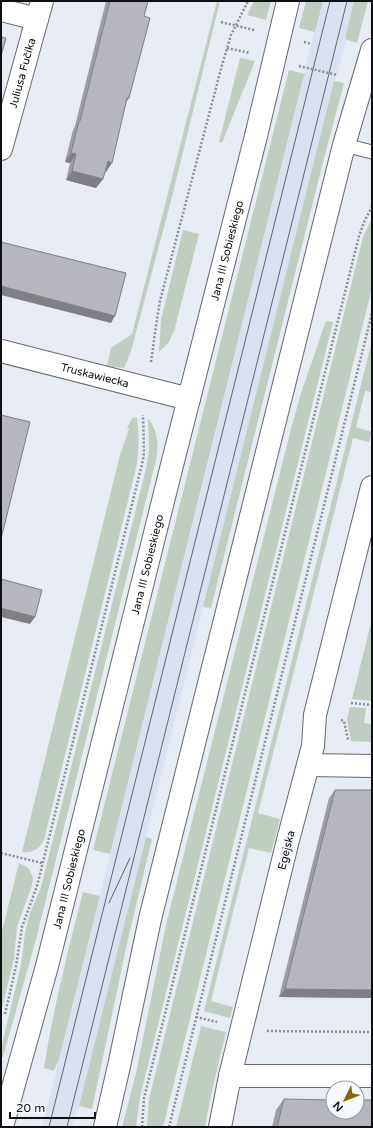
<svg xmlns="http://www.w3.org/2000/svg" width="373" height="1128" font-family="'Varela Round',sans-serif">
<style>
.built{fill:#dae1f0}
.green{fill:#bfcec0}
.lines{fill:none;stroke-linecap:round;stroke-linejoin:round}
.service-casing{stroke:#666970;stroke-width:15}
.minor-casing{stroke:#666970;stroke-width:24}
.secondary-casing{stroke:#666970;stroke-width:24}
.path{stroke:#8b8e94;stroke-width:2.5;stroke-dasharray:2 2;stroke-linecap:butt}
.service{stroke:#fff;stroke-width:13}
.minor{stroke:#fff;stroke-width:22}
.secondary{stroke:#fff;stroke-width:22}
.tram{stroke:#65676c;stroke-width:1}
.wall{fill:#9d9da3}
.shaded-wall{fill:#7f7f85}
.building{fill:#b6b6be;stroke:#7f7f85}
.labels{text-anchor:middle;stroke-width:4;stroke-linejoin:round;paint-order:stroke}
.street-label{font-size:11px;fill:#0e0f12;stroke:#f6f9ff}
</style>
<rect width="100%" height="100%" fill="#e7ebf3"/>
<path class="built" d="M323 1H354L345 39 346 40 335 81 334 82 79 1106 72 1127H42L303 80 304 73 314 31 315 32Z"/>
<path class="green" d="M217 1H220L172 197 131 351 124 368 107 366 111 348 132 334Z
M254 1H271L266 20 247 15Z
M306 1H323L315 32 299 28Z
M354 1H368L357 43 345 39Z
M240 58 255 61 222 143 219 142Z
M289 70 305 74 303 79 110 854 93 850Z
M334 81 344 83 322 166 211 608 203 607Z
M372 218V288L163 1127H147L149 1099 363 237Z
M183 230 199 234 175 328 169 342 159 352 161 320Z
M326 321 333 322 140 1097 136 1127H122L136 1073 166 925 291 429 301 393Z
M372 341V392L365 391 356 427 372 432 369 442 353 438 258 813 280 819 271 853 249 848 211 1001 233 1007 230 1018 204 1011Z
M133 417 137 418C139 433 139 448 137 464L44 840C39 849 33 853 22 852L120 455 129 429 127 428Z
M148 418C158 432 159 444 156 460L35 943 3 1057H1V1049L21 965 25 933 30 913 41 887 146 469 149 451Z
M372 619V701L352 699Z
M350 707 366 708 364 723 372 724V742L351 741 347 719Z
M146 837 152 839 128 939 92 1109 79 1106Z
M19 863 27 867 30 871 33 878 32 885 17 927 14 959 1 1012V935Z
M83 892 100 896 58 1063H57L54 1071 44 1068C53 1009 68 951 83 892Z
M201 1026 226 1032 211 1095 205 1127H176Z"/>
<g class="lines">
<defs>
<path id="service" d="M344 145 372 152"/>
<g id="minor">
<path d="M1 10 37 19"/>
<path id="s1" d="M1 149 42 1"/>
<path id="s2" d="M1 351 189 399"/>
<path d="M372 487 315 715 313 746 288 840 230 1076H372"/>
<path d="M309 765 372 766"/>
<path d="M220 1127 230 1076"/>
</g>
<g id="secondary">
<path id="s3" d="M2 1127 47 966 172 465 256 136 288 1"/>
<path d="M105 1127 119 1066 150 919 344 145 372 50"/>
</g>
</defs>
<use href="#service" class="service-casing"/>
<use href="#minor" class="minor-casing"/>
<use href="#secondary" class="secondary-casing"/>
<path class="path" d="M221 22 254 30
M304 42 311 44
M227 48 250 53
M299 66 337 75
M151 362 157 319 160 301 222 65 231 35 248 1
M351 703 372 705
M341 720 344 721 348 740
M1 853 42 863
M5 1014 16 966 22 927 37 886 143 460 144 452 143 415
M196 1017 217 1022
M267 1031 372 1032
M142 1127 144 1098 359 236 365 220 372 207
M169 1127 372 313"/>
<use href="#service" class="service"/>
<use href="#minor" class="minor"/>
<use href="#secondary" class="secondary"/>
<path class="tram" d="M109 903 130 858
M49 1127 330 1
M67 1127 347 1"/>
</g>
<path class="wall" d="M106 1H148L144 16 129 98 126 103 106 172 105 171 103 179 96 188 66 180 70 163 65 162 73 130 75 126Z
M335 790H372V998L279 997 329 798Z
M284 1099 372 1127H272L276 1110Z"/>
<path class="shaded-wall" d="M71 153 76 154 70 163 65 162Z
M108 161 112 163 106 172 101 170Z
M72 171 103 179 96 188 66 180Z
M1 286 115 316 111 323 1 295Z
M1 608 35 617 30 624 1 617Z
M285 989 372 990V998L279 997Z"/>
<path class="building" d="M110 1H148L144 16 150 18 129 98H127L112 163 108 161 103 179 72 171 76 154 71 153 79 121H80Z
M1 37 6 38 1 56Z
M1 242 126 273 115 316 1 286Z
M1 415 30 422 1 539Z
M1 579 42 590 35 617 1 608Z
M335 790H372V990L285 989Z
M284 1099 333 1100V1112H357V1100H372V1127H277Z"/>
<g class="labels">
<g class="street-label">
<text dy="4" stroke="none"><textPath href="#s1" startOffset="79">Juliusa Fučíka</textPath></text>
<text dy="4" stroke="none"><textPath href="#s3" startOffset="905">Jana III Sobieskiego</textPath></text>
<text dy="4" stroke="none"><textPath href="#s2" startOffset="97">Truskawiecka</textPath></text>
<text dy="4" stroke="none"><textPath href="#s3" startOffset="581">Jana III Sobieskiego</textPath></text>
<text transform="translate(286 850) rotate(-76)" y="4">Egejska</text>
<text dy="4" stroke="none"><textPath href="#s3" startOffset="257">Jana III Sobieskiego</textPath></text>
</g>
</g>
<rect width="373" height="1128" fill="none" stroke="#0e0f12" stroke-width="4"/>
<g transform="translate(345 1100) rotate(227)"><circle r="19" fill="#f6f9ff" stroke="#999ba0"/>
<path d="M0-3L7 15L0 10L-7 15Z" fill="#8a6504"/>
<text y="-6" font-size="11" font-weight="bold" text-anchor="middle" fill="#0e0f12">N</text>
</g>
<path d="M10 1112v6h85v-6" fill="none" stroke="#0e0f12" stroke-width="2"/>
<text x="16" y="1112" font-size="12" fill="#0e0f12" stroke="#f6f9ff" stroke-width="3" paint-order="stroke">20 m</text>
</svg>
